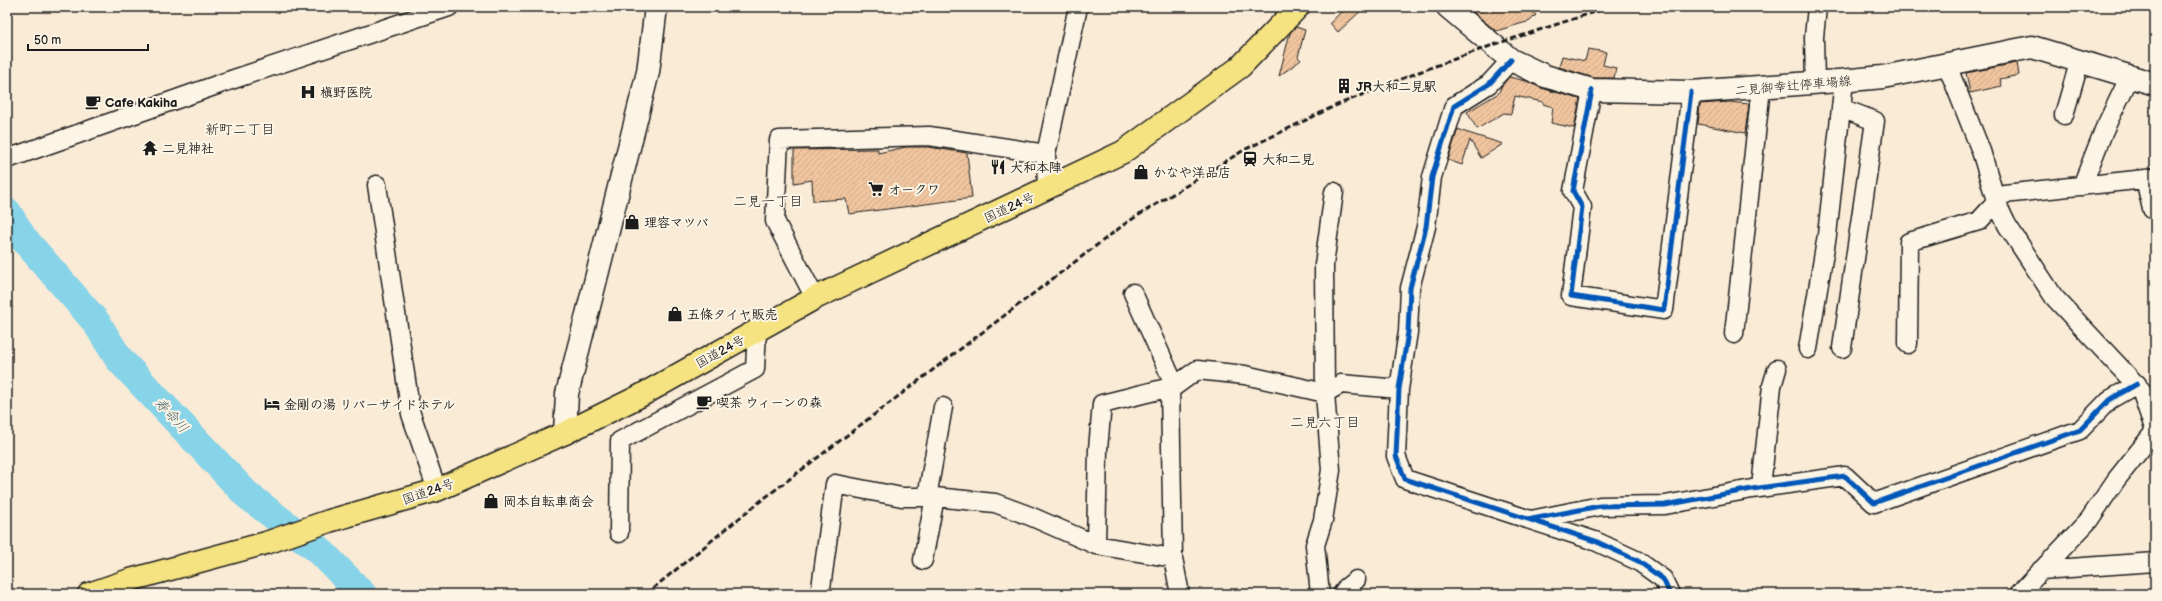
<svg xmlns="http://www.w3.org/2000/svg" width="2162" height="601" font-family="'Balsamiq Sans','Klee One',sans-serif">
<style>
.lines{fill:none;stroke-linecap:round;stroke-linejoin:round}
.river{stroke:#87d3e7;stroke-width:29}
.building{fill:url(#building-hatch);stroke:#1c1c1c}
.street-casing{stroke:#1c1c1c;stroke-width:21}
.secondary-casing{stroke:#1c1c1c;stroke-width:25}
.highway-casing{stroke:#1c1c1c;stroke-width:25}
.street{stroke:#fcf5e5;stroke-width:18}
.secondary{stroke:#fcf5e5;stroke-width:22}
.highway{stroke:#f5e382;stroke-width:22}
.rail{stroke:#1c1c1c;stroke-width:3;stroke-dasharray:6 3;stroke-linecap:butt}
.cycleway-casing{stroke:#fcf5e5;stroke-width:8}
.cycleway{stroke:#0057b8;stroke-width:5}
.labels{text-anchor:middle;stroke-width:4;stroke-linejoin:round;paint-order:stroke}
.street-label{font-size:13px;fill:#1c1c1c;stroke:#fcf5e5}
.poi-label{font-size:13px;font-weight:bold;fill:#1c1c1c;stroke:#fcf5e5;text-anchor:start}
.neighbourhood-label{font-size:14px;fill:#1c1c1c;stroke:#fcf5e5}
.water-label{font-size:14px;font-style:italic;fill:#415c63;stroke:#fcf5e5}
</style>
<defs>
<pattern id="building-hatch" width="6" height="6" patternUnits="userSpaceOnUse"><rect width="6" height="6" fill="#f0c59f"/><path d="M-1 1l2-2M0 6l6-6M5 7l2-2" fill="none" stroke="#cda988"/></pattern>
</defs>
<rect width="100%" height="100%" fill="#faebd7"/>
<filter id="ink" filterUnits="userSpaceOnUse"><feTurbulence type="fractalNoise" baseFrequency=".025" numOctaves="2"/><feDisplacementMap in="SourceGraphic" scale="8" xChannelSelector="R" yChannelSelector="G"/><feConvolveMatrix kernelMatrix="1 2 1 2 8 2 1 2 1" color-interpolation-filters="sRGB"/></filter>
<g filter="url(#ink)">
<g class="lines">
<path class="river" d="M7 212 23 238 96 322 119 359 247 495 320 551 362 594"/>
</g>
<path class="building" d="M1346 7H1365L1338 32 1330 23Z
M1467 7H1527L1536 15 1530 21 1496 31Z
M1296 27 1305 30 1298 57 1301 60 1279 76 1290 33Z
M1588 49 1606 52 1603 65 1616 68 1614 78H1594L1559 67 1562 56 1585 61Z
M2017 63 2019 75 2000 79 2002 86 1970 93 1966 73Z
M1509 77 1526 81 1541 88 1580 99 1574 128 1551 123 1553 107 1543 104V102L1515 96 1511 114 1504 113 1477 129 1467 112 1499 93 1501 87Z
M1730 102 1749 104 1745 133 1698 124 1700 104Z
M1458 129 1465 132 1503 144 1481 158 1470 140 1462 165 1448 160Z
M906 147H928L967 153 972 198 849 214 846 199 813 201 812 180 794 183V150L878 149V153Z"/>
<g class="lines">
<defs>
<path id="street" d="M1511 60 1489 84 1454 106 1432 177 1426 227 1410 288 1408 332 1399 389 1396 456 1405 479 1595 541 1638 561 1663 579 1670 594
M1947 65 1981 151 1997 204 2007 225 2054 297 2141 390 2155 431 2116 480 2089 520 2019 594
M1815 84 1814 37 1817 7
M1592 90 1573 191 1582 207 1571 296 1664 310 1691 92
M1841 108 1875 121 1842 348
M2064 115 2079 63
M7 159 231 80 449 7
M2145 179 2152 209
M377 185 411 414 437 490
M2082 186 2104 130 2130 76
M1047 189 1046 154 1078 7
M1133 293 1175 386
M815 298 775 221 779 140 929 136 1046 154
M1734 334 1761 88
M1908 344 1909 242 1979 221 2004 194 2155 178
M1808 349 1827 235 1844 81
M1170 388 1173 558 1180 594
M1761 487 1772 386 1777 369
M927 497 943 407
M1531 520 1600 506 1665 505 1752 489 1845 476 1874 503 2080 430 2109 400 2137 384
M619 533 620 441 755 369 757 331
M1096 545 1098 449 1102 404 1175 386 1197 370 1245 375 1325 393 1341 384 1399 389
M923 560 935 497
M2041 570 2155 562
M821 588 835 484 902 497H935L995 503 1030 516 1096 545 1173 558
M1320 594 1315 545 1323 520 1331 470 1325 393 1324 265 1334 192
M1342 594 1347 587 1356 580"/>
<path id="secondary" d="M1448 7 1511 60 1545 76 1592 90 1691 92 1851 80 1883 77 2032 47 2155 84
M565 433 567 394 648 72 656 7"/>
<path id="highway" d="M89 594 130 580 266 543 329 521 437 490 565 433 640 396 815 298 1123 152 1240 67 1298 7"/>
</defs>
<use href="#street" class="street-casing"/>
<use href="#secondary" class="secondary-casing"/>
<use href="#highway" class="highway-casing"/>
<use href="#street" class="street"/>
<use href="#secondary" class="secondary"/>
<use href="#highway" class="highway"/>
<path class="rail" d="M646 594 758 503 1126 223 1244 150 1337 105 1419 72 1493 45 1610 7"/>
<defs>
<path id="cycleway" d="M1511 60 1489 84 1454 106 1432 177 1426 227 1410 288 1408 332 1399 389 1396 456 1405 479 1595 541 1638 561 1663 579 1670 594
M1592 90 1573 191 1582 207 1571 296 1664 310 1691 92
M1532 519 1600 506 1665 505 1752 489 1845 476 1874 503 2080 430 2109 400 2137 384"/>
</defs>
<use href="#cycleway" class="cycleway-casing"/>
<use href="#cycleway" class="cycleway"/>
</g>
</g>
<defs>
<symbol id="building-bare" viewBox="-9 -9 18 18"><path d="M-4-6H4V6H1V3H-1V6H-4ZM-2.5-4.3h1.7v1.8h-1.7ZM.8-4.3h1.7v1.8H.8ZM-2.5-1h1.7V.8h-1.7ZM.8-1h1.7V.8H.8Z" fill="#1c1c1c" stroke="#fcf5e5" stroke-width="2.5" paint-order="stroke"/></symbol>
<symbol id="hospital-bare" viewBox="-9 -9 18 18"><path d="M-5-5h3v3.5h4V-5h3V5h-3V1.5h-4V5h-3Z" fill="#1c1c1c" stroke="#fcf5e5" stroke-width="2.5" paint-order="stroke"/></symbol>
<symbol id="cafe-bare" viewBox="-9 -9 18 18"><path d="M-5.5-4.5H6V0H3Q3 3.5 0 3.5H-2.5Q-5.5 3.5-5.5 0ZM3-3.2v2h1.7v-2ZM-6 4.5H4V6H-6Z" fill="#1c1c1c" stroke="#fcf5e5" stroke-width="2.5" paint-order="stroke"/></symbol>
<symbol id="temple-bare" viewBox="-9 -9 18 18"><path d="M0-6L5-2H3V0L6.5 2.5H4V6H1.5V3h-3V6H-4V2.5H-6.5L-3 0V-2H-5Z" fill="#1c1c1c" stroke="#fcf5e5" stroke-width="2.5" paint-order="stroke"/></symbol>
<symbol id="station-bare" viewBox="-9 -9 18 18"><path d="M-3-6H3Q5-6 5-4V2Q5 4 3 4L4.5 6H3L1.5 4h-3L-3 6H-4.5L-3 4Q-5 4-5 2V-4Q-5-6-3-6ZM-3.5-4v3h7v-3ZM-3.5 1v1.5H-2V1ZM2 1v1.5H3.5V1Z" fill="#1c1c1c" stroke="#fcf5e5" stroke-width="2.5" paint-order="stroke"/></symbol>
<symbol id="restaurant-bare" viewBox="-9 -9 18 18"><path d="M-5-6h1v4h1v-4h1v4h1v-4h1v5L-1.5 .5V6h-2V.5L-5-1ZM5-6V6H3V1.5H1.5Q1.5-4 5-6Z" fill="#1c1c1c" stroke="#fcf5e5" stroke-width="2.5" paint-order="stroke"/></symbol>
<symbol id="shop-bare" viewBox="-9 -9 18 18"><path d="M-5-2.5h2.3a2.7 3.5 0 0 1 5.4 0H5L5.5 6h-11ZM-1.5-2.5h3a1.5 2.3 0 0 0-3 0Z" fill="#1c1c1c" stroke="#fcf5e5" stroke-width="2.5" paint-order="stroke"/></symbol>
<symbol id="supermarket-bare" viewBox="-9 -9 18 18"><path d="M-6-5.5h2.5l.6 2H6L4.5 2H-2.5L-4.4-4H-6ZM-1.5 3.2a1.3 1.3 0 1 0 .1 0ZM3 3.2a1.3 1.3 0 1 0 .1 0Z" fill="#1c1c1c" stroke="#fcf5e5" stroke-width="2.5" paint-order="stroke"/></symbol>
<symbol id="hotel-bare" viewBox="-9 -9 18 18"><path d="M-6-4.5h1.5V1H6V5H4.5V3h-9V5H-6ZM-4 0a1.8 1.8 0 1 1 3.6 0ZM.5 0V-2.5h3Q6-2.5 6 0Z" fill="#1c1c1c" stroke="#fcf5e5" stroke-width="2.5" paint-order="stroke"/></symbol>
</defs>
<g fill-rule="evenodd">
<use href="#building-bare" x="1333" y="75" width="22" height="22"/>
<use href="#hospital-bare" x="297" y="81" width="22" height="22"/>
<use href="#cafe-bare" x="82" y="91" width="22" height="22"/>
<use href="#temple-bare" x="139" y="137" width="22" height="22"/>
<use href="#station-bare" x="1239" y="148" width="22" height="22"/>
<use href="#restaurant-bare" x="987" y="156" width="22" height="22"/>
<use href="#shop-bare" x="1130" y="161" width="22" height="22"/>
<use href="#supermarket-bare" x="865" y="178" width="22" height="22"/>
<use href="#shop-bare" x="621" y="211" width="22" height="22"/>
<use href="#shop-bare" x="664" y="303" width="22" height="22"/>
<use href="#cafe-bare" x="693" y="391" width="22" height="22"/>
<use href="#hotel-bare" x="261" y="393" width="22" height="22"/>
<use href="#shop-bare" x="480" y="490" width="22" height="22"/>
</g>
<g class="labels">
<g class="street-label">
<text transform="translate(1793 85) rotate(-5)" y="5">二見御幸辻停車場線</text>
<text transform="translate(1009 207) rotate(-25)" y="5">国道24号</text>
<text transform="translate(720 351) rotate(-29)" y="5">国道24号</text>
<text transform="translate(428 491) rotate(-19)" y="5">国道24号</text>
</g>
<g class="poi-label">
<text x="1356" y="91">JR大和二見駅</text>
<text x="320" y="97">槇野医院</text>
<text x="105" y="107">Cafe Kakiha</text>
<text x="162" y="153">二見神社</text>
<text x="1262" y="164">大和二見</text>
<text x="1010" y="172">大和本陣</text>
<text x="1153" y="177">かなや洋品店</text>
<text x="888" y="194">オークワ</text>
<text x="644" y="227">理容マツバ</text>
<text x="687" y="319">五條タイヤ販売</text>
<text x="716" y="407">喫茶 ウィーンの森</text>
<text x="284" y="409">金剛の湯 リバーサイドホテル</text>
<text x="503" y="506">岡本自転車商会</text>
</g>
<g class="neighbourhood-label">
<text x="240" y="134">新町二丁目</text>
<text x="768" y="206">二見一丁目</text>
<text x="1325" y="427">二見六丁目</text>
</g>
<g class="water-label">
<text transform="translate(172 415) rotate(47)" y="5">寿命川</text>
</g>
</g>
<rect width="2162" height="601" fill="none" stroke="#fcf5e5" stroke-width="24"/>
<rect x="12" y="12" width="2138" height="577" fill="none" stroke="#1c1c1c" stroke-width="1.5" filter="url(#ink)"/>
<path d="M28 44v6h120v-6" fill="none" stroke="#1c1c1c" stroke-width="2"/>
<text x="34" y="44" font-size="12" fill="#1c1c1c" stroke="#fcf5e5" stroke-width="3" paint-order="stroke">50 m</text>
</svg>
